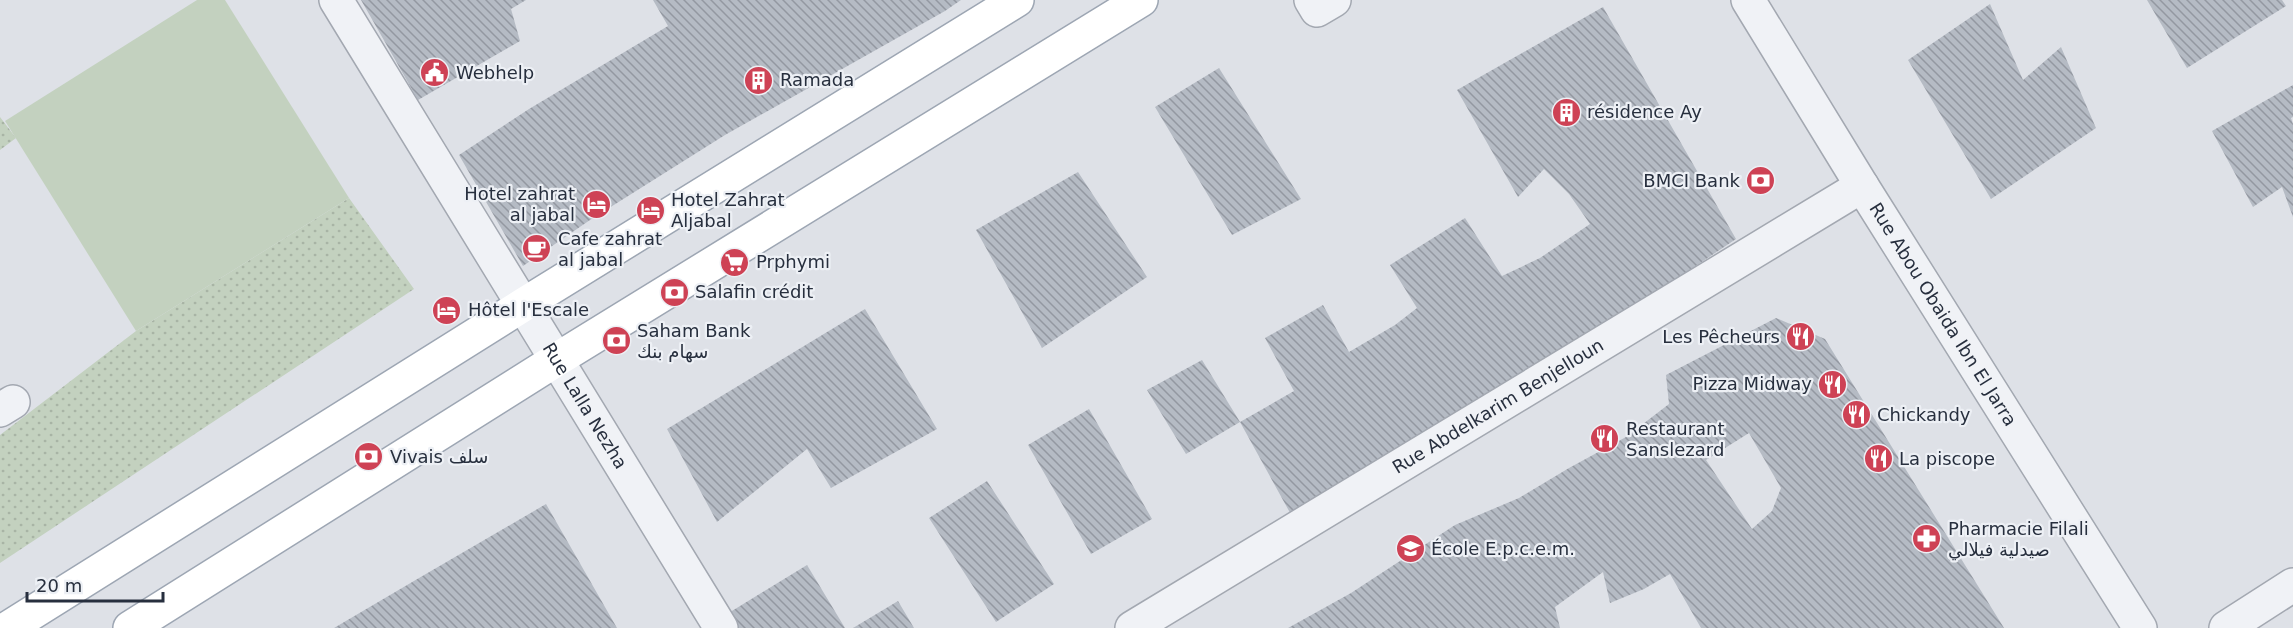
<svg xmlns="http://www.w3.org/2000/svg" width="2293" height="628" font-family="'DejaVu Sans','Noto Sans Arabic',sans-serif">
<style>
.grass{fill:url(#grass-dots)}
.pitch{fill:#c3d1bf}
.building{fill:url(#building-back-hatch);fill-rule:evenodd}
.lines{fill:none;stroke-linecap:round;stroke-linejoin:round}
.minor-casing{stroke:#a3a8b1;stroke-width:36}
.major-casing{stroke:#9da6b3;stroke-width:36}
.minor{stroke:#f0f2f6;stroke-width:33}
.major{stroke:#fff;stroke-width:33}
.labels{text-anchor:middle;stroke-width:4.5;stroke-linejoin:round;paint-order:stroke}
.poi-label{font-size:18px;fill:#272f3e;stroke:#edf0f5;text-anchor:start}
.street-label{font-size:18px;fill:#272f3e;stroke:#edf0f5}
</style>
<defs>
<pattern id="grass-dots" width="8" height="8" patternUnits="userSpaceOnUse" patternTransform="scale(1.5)"><rect width="8" height="8" fill="#c3d1bf"/><path d="M2 2h.1M6 6h.1" fill="none" stroke="#a8b4a5" stroke-width="1.8" stroke-linecap="round"/></pattern>
<pattern id="building-back-hatch" width="6" height="6" patternUnits="userSpaceOnUse" patternTransform="scale(1.5)"><rect width="6" height="6" fill="#b5bbc4"/><path d="M-1 5l2 2M0 0l6 6M5-1l2 2" fill="none" stroke="#9398a1"/></pattern>
</defs>
<rect width="100%" height="100%" fill="#dee1e7"/>
<path class="grass" d="M0 117 16 138 0 150Z
M349 198 414 289 0 563V435L136 331Z"/>
<path class="pitch" d="M197 0H225L349 198 136 331 5 121Z"/>
<path class="building" d="M361 0H526L511 9 520 41 418 100Z
M653 0H961L945 11 725 135 590 220 523 266 459 155 529 109 668 26Z
M2147 0H2282L2286 6 2187 68Z
M1990 4 2023 80 2061 47 2096 128 1991 199 1908 60Z
M1603 7 1736 239 1591 336 1294 520 1240 422 1294 391 1265 338 1323 305 1349 352 1395 325 1417 308 1390 265 1465 218 1502 276 1540 258 1590 224 1569 194 1544 169 1518 197 1457 90Z
M1219 68 1301 199 1232 235 1155 107Z
M2293 85V117L2291 118 2293 124V217L2282 187 2253 207 2212 131Z
M1078 172 1147 277 1042 348 976 230Z
M865 309 937 429 831 488 807 449 717 522 667 429Z
M1776 318 1825 339 2004 628H1701L1670 574 1644 589 1610 603 1603 572 1555 607 1560 628H1288L1351 593 1455 525 1519 498 1569 468 1626 437 1669 404 1666 375ZM1749 433 1781 488 1772 511 1752 529 1706 460Z
M1202 360 1240 422 1186 454 1147 390Z
M1089 409 1152 519 1091 554 1028 445Z
M987 481 1054 584 996 622 929 518Z
M546 504 617 628H334L419 578Z
M807 565 845 628H736L727 614Z
M898 601 914 628H853Z"/>
<g class="lines">
<defs>
<g id="minor">
<path id="s1" d="M336 0 721 628"/>
<path d="M1311 0 1317 10 1334 0"/>
<path id="s2" d="M1748 0 1862 186 2140 628"/>
<path d="M0 410 13 402"/>
<path id="s3" d="M1132 628 1862 186"/>
<path d="M2226 628 2293 585"/>
</g>
<path id="major" d="M8 628 523 305 1017 0
M130 628 556 360 1141 0"/>
</defs>
<use href="#minor" class="minor-casing"/>
<use href="#major" class="major-casing"/>
<use href="#minor" class="minor"/>
<use href="#major" class="major"/>
</g>
<defs>
<symbol id="civic-disc" viewBox="-11 -11 22 22"><circle r="9.5" fill="#ce4255" stroke="#edf0f5"/><path d="M-.6-6.5H3V-4.5H.6V-3L4-1V1h2V6H-6V1h2V-1L-.6-3ZM-1.2 2.5V6h2.4V2.5Z" fill="#fff"/></symbol>
<symbol id="building-disc" viewBox="-11 -11 22 22"><circle r="9.5" fill="#ce4255" stroke="#edf0f5"/><path d="M-4-6H4V6H1V3H-1V6H-4ZM-2.5-4.3h1.7v1.8h-1.7ZM.8-4.3h1.7v1.8H.8ZM-2.5-1h1.7V.8h-1.7ZM.8-1h1.7V.8H.8Z" fill="#fff"/></symbol>
<symbol id="bank-disc" viewBox="-11 -11 22 22"><circle r="9.5" fill="#ce4255" stroke="#edf0f5"/><path d="M-6-4H6V4H-6ZM0-2.3a2.3 2.3 0 1 0 0 4.6a2.3 2.3 0 1 0 0-4.6Z" fill="#fff"/></symbol>
<symbol id="hotel-disc" viewBox="-11 -11 22 22"><circle r="9.5" fill="#ce4255" stroke="#edf0f5"/><path d="M-6-4.5h1.5V1H6V5H4.5V3h-9V5H-6ZM-4 0a1.8 1.8 0 1 1 3.6 0ZM.5 0V-2.5h3Q6-2.5 6 0Z" fill="#fff"/></symbol>
<symbol id="cafe-disc" viewBox="-11 -11 22 22"><circle r="9.5" fill="#ce4255" stroke="#edf0f5"/><path d="M-5.5-4.5H6V0H3Q3 3.5 0 3.5H-2.5Q-5.5 3.5-5.5 0ZM3-3.2v2h1.7v-2ZM-6 4.5H4V6H-6Z" fill="#fff"/></symbol>
<symbol id="supermarket-disc" viewBox="-11 -11 22 22"><circle r="9.5" fill="#ce4255" stroke="#edf0f5"/><path d="M-6-5.5h2.5l.6 2H6L4.5 2H-2.5L-4.4-4H-6ZM-1.5 3.2a1.3 1.3 0 1 0 .1 0ZM3 3.2a1.3 1.3 0 1 0 .1 0Z" fill="#fff"/></symbol>
<symbol id="restaurant-disc" viewBox="-11 -11 22 22"><circle r="9.5" fill="#ce4255" stroke="#edf0f5"/><path d="M-5-6h1v4h1v-4h1v4h1v-4h1v5L-1.5 .5V6h-2V.5L-5-1ZM5-6V6H3V1.5H1.5Q1.5-4 5-6Z" fill="#fff"/></symbol>
<symbol id="pharmacy-disc" viewBox="-11 -11 22 22"><circle r="9.5" fill="#ce4255" stroke="#edf0f5"/><path d="M-2-6h4v4h4v4h-4v4h-4v-4h-4v-4h4Z" fill="#fff"/></symbol>
<symbol id="school-disc" viewBox="-11 -11 22 22"><circle r="9.5" fill="#ce4255" stroke="#edf0f5"/><path d="M0-5L7-2L0 1L-7-2ZM-4 1L0 2.5L4 1V4Q0 6-4 4Z" fill="#fff"/></symbol>
</defs>
<g fill-rule="evenodd">
<use href="#civic-disc" x="418" y="56" width="33" height="33"/>
<use href="#building-disc" x="742" y="64" width="33" height="33"/>
<use href="#building-disc" x="1550" y="96" width="33" height="33"/>
<use href="#bank-disc" x="1744" y="164" width="33" height="33"/>
<use href="#hotel-disc" x="580" y="188" width="33" height="33"/>
<use href="#hotel-disc" x="634" y="194" width="33" height="33"/>
<use href="#cafe-disc" x="520" y="232" width="33" height="33"/>
<use href="#supermarket-disc" x="718" y="246" width="33" height="33"/>
<use href="#bank-disc" x="658" y="276" width="33" height="33"/>
<use href="#hotel-disc" x="430" y="294" width="33" height="33"/>
<use href="#restaurant-disc" x="1784" y="320" width="33" height="33"/>
<use href="#bank-disc" x="600" y="324" width="33" height="33"/>
<use href="#restaurant-disc" x="1816" y="368" width="33" height="33"/>
<use href="#restaurant-disc" x="1840" y="398" width="33" height="33"/>
<use href="#restaurant-disc" x="1588" y="422" width="33" height="33"/>
<use href="#bank-disc" x="352" y="440" width="33" height="33"/>
<use href="#restaurant-disc" x="1862" y="442" width="33" height="33"/>
<use href="#pharmacy-disc" x="1910" y="522" width="33" height="33"/>
<use href="#school-disc" x="1394" y="532" width="33" height="33"/>
</g>
<g class="labels">
<g class="poi-label">
<text x="456" y="79">Webhelp</text>
<text x="780" y="86">Ramada</text>
<text x="1587" y="118">résidence Ay</text>
<text x="1740" y="187" text-anchor="end">BMCI Bank</text>
<text x="575" y="200" text-anchor="end">Hotel zahrat<tspan x="575" dy="21">al jabal</tspan></text>
<text x="671" y="206">Hotel Zahrat<tspan x="671" dy="21">Aljabal</tspan></text>
<text x="558" y="245">Cafe zahrat<tspan x="558" dy="21">al jabal</tspan></text>
<text x="756" y="268">Prphymi</text>
<text x="695" y="298">Salafin crédit</text>
<text x="468" y="316">Hôtel l'Escale</text>
<text x="637" y="337">Saham Bank<tspan x="637" dy="21">سهام بنك</tspan></text>
<text x="1780" y="343" text-anchor="end">Les Pêcheurs</text>
<text x="1812" y="390" text-anchor="end">Pizza Midway</text>
<text x="1877" y="421">Chickandy</text>
<text x="1626" y="435">Restaurant<tspan x="1626" dy="21">Sanslezard</tspan></text>
<text x="390" y="463">Vivais سلف</text>
<text x="1899" y="465">La piscope</text>
<text x="1948" y="535">Pharmacie Filali<tspan x="1948" dy="21">صيدلية فيلالي</tspan></text>
<text x="1431" y="555">École E.p.c.e.m.</text>
</g>
<g class="street-label">
<text dy="6" stroke="none"><textPath href="#s2" startOffset="370">Rue Abou Obaida Ibn El Jarra</textPath></text>
<text dy="6" stroke="none"><textPath href="#s1" startOffset="476">Rue Lalla Nezha</textPath></text>
<text dy="6" stroke="none"><textPath href="#s3" startOffset="428">Rue Abdelkarim Benjelloun</textPath></text>
</g>
</g>
<path d="M27 592v9h136v-9" fill="none" stroke="#272f3e" stroke-width="3"/>
<text x="36" y="592" font-size="18" fill="#272f3e" stroke="#edf0f5" stroke-width="4.5" paint-order="stroke">20 m</text>
</svg>
